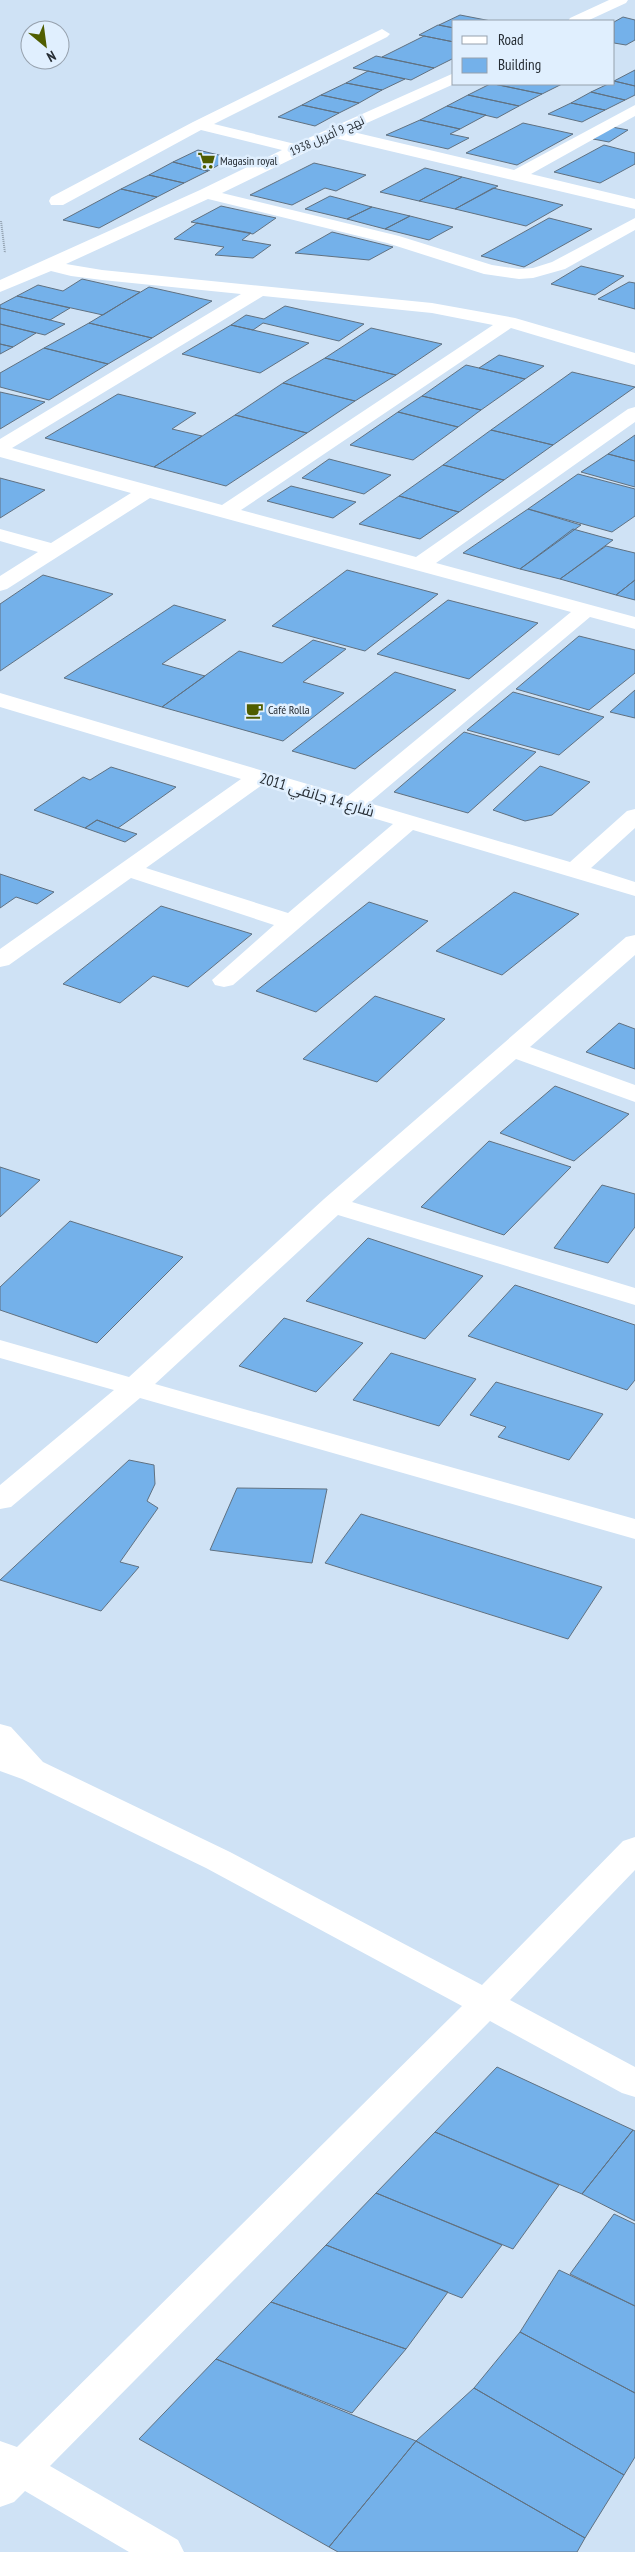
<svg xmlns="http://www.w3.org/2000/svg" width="635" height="2552" font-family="'PT Sans Narrow',Cairo,sans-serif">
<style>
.building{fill:#74b1ea;stroke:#607181}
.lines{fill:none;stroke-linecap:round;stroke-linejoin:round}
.path{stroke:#909fad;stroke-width:2;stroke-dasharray:1 1;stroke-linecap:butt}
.minor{fill:#fff;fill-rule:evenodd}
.labels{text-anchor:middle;stroke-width:5;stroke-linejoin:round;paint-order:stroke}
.far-street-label{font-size:12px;fill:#262d34;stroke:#e0effe}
.far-poi-label{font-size:12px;fill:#262d34;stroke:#e0effe;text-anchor:start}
.street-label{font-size:15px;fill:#262d34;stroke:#e0effe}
</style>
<rect width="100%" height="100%" fill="#cfe2f5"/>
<path class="building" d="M460 15 491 21H454V28L439 25Z
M623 17 635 20V40L626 45 614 43V22Z
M438 25 454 28V42L419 35Z
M424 36 454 42V58L434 68 382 57Z
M376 56 434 68 411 80 353 68Z
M635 70V86L614 81Z
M368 71 405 79 382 90 346 83Z
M614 81 635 86V95L625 100 591 92 608 84H614Z
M346 83 382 90 359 103 321 95Z
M490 84H494L542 94 519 106 468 95Z
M494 84H562L542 94Z
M591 92 625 100 605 110 571 103Z
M321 95 359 103 339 113 302 105Z
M468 95 519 106 497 118 447 106Z
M571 103 605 110 582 122 548 114Z
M302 105 339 113 315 126 278 117Z
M447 106 486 115 460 129 420 120Z
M420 120 460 129 450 134 469 138 448 149 386 135Z
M523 123 573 134 517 165 466 153Z
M612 127 628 130 609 142 593 139Z
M604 145 635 153V164L600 183 554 172Z
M198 150 231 158 208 171 173 162Z
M173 162 208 171 184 183 149 175Z
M314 163 366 175 336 191 325 188 292 205 250 195Z
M425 168 462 177 419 201 380 192Z
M149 175 184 183 157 197 121 189Z
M462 177 498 186 455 209 419 201Z
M493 188 563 205 526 226 455 209Z
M121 189 157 197 99 228 63 220Z
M330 196 372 207 347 219 305 209Z
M221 206 276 218 253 234 191 222Z
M372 207 410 216 385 229 347 219Z
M410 216 453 227 429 240 385 229Z
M549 218 592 229 524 267 481 256Z
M197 223 251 233 242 240 271 245 253 258 215 255 224 247 174 239Z
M332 232 393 247 369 260 295 253Z
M581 266 624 276 595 295 551 284Z
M82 279 140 292 103 315 17 296 38 285 63 291Z
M629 282 635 283V309L598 299Z
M149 287 212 301 152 338 89 323Z
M17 296 70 308 50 320 0 308V305Z
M285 306 364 324 339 341 263 323 253 330 231 325 246 315 264 319Z
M0 308 50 320 65 324 45 335 0 324Z
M89 323 152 338 108 364 44 348Z
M0 324 36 333 13 347 0 344Z
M231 325 253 330 309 343 260 373 182 354Z
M371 328 442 344 396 375 325 358Z
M0 344 13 347 0 354Z
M44 348 108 364 49 400 0 387V373Z
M499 355 544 366 525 379 479 368Z
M325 358 396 375 355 401 283 383Z
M466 365 479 368 525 379 481 410 422 396Z
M572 372 635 387 553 445 491 430Z
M283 383 355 401 307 433 235 415Z
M0 392 45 402 0 429Z
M118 394 196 413 172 429 202 436 154 467 45 438Z
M422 396 481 410 458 427 398 412Z
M398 412 458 427 413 460 350 445Z
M235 415 307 433 226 486 154 467Z
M491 430 553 445 504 480 443 465Z
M635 435V461L608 454Z
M608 454 635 461V487L581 472Z
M329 459 391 475 364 494 302 478Z
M443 465 504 480 459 512 399 496Z
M578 474 635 489V516L612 532 528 509Z
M0 478 45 490 0 518Z
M291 486 356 502 333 518 267 501Z
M399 496 459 512 420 539 359 524Z
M528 509 581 525 520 569 463 553Z
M573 529 613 540 560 579 520 569Z
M606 546 635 553V580L616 595 560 579Z
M347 570 438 594 365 651 272 626Z
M43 575 113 594 0 671V604Z
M635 580V600L616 595Z
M448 600 538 623 469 679 377 654Z
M174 605 226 620 162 664 205 676 162 707 64 678Z
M579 636 635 650V673L589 710 516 689Z
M313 640 346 649 303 682 344 693 283 741 162 707 239 651 282 663Z
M395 672 456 690 355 769 292 751Z
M635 690V718L610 712Z
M513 692 604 717 559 755 467 730Z
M464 732 536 752 468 813 394 792Z
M540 766 590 782 552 815 525 821 493 810Z
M111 767 176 787 118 828 97 820 85 828 34 810 83 777 90 780Z
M97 820 118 828 137 834 125 842 85 828Z
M0 874 54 892 37 904 16 897 0 908Z
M514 892 579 914 502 975 436 951Z
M369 902 428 921 316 1012 256 991Z
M161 906 252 934 188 987 153 976 120 1003 63 984Z
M375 996 445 1019 377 1082 303 1059Z
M619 1023 635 1029V1069L586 1052Z
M555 1086 629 1114 574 1161 500 1133Z
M489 1141 571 1167 504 1235 421 1207Z
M0 1167 40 1180 0 1217Z
M602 1185 635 1194V1227L608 1263 554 1248Z
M70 1221 183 1257 97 1343 0 1310V1287Z
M368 1238 483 1276 425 1339 306 1301Z
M515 1285 635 1325V1380L627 1390 468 1336Z
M284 1318 363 1343 316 1392 239 1366Z
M391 1353 476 1379 439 1426 353 1400Z
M496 1382 603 1414 569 1460 498 1437 506 1427 470 1415Z
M129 1460 154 1465 155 1484 147 1501 158 1508 120 1562 139 1567 101 1611 0 1580Z
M237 1488 327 1489 312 1563 210 1550Z
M361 1514 602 1587 568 1639 325 1563Z
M497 2067 633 2130 582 2194 435 2132Z
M633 2130 635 2131V2221L582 2194Z
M435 2132 559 2185 513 2249 376 2193Z
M376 2193 502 2245 462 2298 326 2245Z
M614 2214 635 2224V2306L570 2274Z
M326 2245 448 2292 406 2349 271 2302Z
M559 2270 635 2306V2393L520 2332Z
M271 2302 406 2349 352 2413 216 2359Z
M520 2332 635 2393V2457L624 2475 474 2388Z
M216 2359 416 2441 329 2547 139 2439Z
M474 2388 624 2475 585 2538 416 2441Z
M416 2441 585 2538 577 2552H338L329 2547Z"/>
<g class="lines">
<path class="path" d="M1 221 5 253"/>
<path class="minor" d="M609 0H628L626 3 587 21H568L570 18Z
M382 29 390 34 387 37 214 124 295 144 454 73V84L349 131 514 170 635 105V116L531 174 635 199V209L335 138 222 193 399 236 492 265 519 269 533 268 552 262 635 218V230L565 269 533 278 519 279 484 274 387 243 208 199 66 264 102 270 432 303 515 318 635 353V365L511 328 241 510 416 557 628 409 635 407V422L436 563 635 617V629L590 617 369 803 570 862 627 811 635 809V828L591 868 635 882V896L413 830 233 985 224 987 215 985 212 980 274 925 131 878 9 965 0 967V949L241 779 0 707V693L348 796 571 612 150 498 7 589 0 591V576L38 552 0 541V529L51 543 131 493 0 457V439L241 294 102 280 71 276 51 271 0 292V280L200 190 282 150 201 130 63 205H51L49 201 51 197 193 122ZM263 296 432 313 493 325 222 505 12 448ZM262 785 393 824 288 913 146 868Z
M635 935V955L530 1047 635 1085V1102L516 1059 352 1202 635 1288V1305L338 1215 155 1384 635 1519V1539L140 1398 11 1507 0 1509V1485L114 1390 0 1358V1340L129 1377 324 1199 626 937Z
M0 1724 11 1727 43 1762 230 1852 482 1985 623 1841 635 1837V1870L510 2000 635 2067V2097L622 2093 490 2021 50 2466 178 2540 184 2552H129L25 2491 14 2502 0 2507V2441L17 2447 462 2006 206 1868 22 1779 0 1771Z"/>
</g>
<defs>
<symbol id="supermarket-bare" viewBox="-9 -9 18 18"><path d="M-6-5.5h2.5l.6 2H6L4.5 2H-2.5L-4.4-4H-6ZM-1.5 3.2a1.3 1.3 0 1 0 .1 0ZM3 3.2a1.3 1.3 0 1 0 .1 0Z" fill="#4f5d00" stroke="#e0effe" stroke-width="2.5" paint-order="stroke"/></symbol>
<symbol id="cafe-bare" viewBox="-9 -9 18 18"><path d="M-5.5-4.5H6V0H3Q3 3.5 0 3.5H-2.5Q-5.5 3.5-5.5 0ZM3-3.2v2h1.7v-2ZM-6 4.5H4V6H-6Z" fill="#4f5d00" stroke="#e0effe" stroke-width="2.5" paint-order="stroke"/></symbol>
</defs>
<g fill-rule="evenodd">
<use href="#supermarket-bare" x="194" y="148" width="25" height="25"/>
<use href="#cafe-bare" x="242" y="698" width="25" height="25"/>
</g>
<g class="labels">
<g class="far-street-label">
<text transform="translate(327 136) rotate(-24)" y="4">نهج 9 أفريل 1938</text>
</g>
<g class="far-poi-label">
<text x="220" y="165">Magasin royal</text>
<text x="268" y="714">Café Rolla</text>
</g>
<g class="street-label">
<text transform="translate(317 795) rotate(17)" y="5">شارع 14 جانفي 2011</text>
</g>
</g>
<rect x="452" y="20" width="162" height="65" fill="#e0effe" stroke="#96a1ad"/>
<rect x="462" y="36" width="25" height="8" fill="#ffffff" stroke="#96a1ad"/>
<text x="498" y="45" font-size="15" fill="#262d34">Road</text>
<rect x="462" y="58" width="25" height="15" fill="#74b1ea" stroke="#96a1ad"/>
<text x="498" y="70" font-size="15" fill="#262d34">Building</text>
<g transform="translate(45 45) rotate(151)"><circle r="24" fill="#e0effe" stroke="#96a1ad"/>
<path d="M0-4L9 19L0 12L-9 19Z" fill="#4f5d00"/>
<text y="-8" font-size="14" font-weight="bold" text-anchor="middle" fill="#262d34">N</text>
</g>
</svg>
